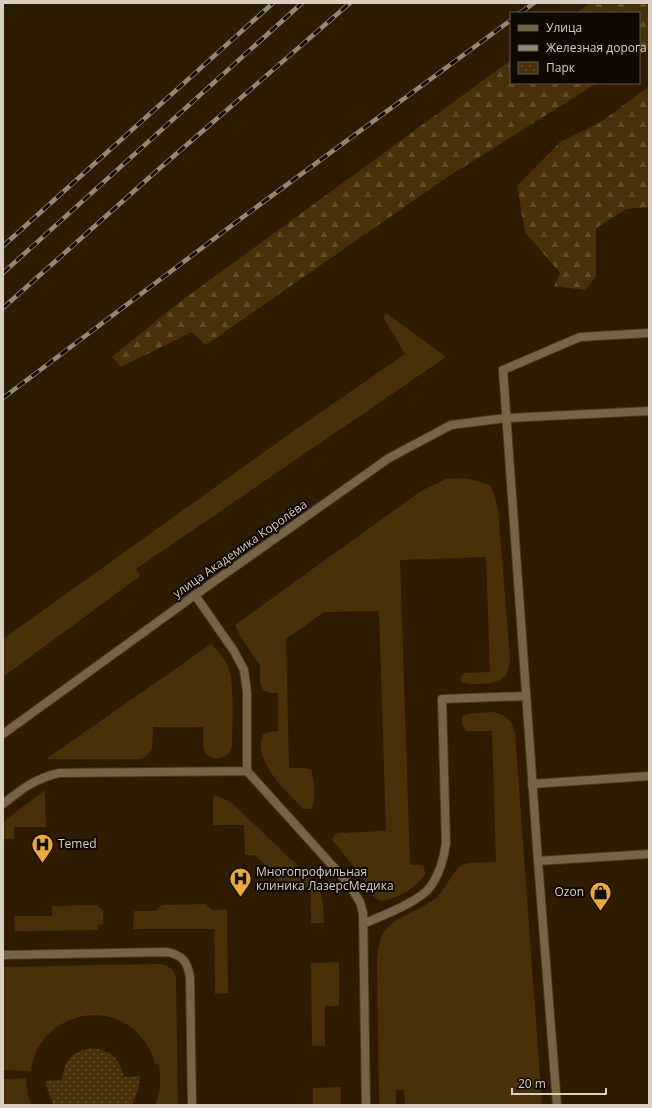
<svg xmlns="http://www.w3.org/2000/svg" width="652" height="1108" font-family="'Open Sans',sans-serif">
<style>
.grass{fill:#483109}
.forest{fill:url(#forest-firs)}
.park{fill:url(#park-dots)}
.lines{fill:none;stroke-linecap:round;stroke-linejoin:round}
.lane-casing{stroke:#493920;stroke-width:10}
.street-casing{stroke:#493920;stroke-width:10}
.lane{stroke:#776447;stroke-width:8}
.street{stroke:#776447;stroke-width:8}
.rail-casing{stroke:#948773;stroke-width:4.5}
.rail{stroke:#0f0801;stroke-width:3;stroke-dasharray:9;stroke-linecap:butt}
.labels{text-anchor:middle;stroke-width:4;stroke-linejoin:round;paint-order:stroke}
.street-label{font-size:12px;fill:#dacfc0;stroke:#0f0801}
.poi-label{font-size:12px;fill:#dacfc0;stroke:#0f0801;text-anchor:start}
</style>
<defs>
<pattern id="forest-firs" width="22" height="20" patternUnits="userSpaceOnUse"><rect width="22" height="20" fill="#483109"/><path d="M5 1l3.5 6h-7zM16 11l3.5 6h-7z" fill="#624e2b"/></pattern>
<pattern id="park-dots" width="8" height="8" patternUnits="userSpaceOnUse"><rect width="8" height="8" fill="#483109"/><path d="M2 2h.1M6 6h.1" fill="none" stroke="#624e2b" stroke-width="1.8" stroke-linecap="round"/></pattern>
</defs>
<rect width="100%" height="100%" fill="#2d1c01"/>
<path class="grass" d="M386 313 446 357 136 569 140 576 3 677V639L292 432 405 354 383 317Z
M457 478 469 479 490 485 495 497 498 510 510 658C510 680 498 683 479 684 473 684 466 685 461 681V677L464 673 490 672 486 557 400 560 410 865H418L424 866 425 874C416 888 397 899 381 901L373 896 362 877 333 841 332 838 336 834 339 833 386 831 379 611 324 612 286 639 289 768H303L311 770C314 778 317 802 311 809H303C286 790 252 762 263 734L269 732 278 731V693H269L263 690 260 683V665L241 638 235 625 421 491 446 479Z
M211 644C217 650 224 658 228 666 235 682 232 726 232 745 230 761 209 763 204 750 202 743 204 734 203 727H153L152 750 145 757 139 759H46Z
M492 712C505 714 511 719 515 732L542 1105H405L404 1090H396V1105H379L377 961C378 950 379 938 386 929 398 915 423 910 438 896 445 889 455 868 462 865 472 861 485 863 496 862L492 731H466L462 725V718L466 714Z
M45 790 46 827H14V839H3V822Z
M213 795 218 796 233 804 316 883C324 896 323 908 324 923H311L310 890H277V877L255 855H245L244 825H213Z
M206 904 212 910H227L228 993 215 994 214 929H133L134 911H156L162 905Z
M97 905 103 911V924L98 925V930L15 931 14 916H52V906Z
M339 962V1006H325V1046H312L311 963Z
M159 964C169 965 174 969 176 979L178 1105H155C161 1091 161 1079 159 1064H155C153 1054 148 1045 141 1037 106 995 37 1017 31 1071L3 1070V967Z
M26 1078 28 1096 32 1105H3V1079Z
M341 1087V1105H313V1088Z"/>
<path class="forest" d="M589 3H649V48L639 55V13H576Z
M511 60V83H597L446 178 206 345 192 332 121 367 112 357 173 307Z
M649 86V207L626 209 596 228V277L585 290 554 286 560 273 525 232 517 186 560 142 601 122Z"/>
<path class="park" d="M91 1048C111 1050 119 1058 124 1077L140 1076 138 1091 132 1105H54L49 1095 45 1081 62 1080C64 1061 71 1052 91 1048Z"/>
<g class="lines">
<defs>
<path id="lane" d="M503 370 580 337 649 333
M506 418 649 411
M195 595 234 651 244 670 247 692V771
M532 784 649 776
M3 804C22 789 34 779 59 773L247 771 348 883 360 902 363 913 366 1105
M538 861 649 854
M363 924C381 916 420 902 431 886 440 873 444 858 446 843L442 699 526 696
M3 955 168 952C183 956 187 961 190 977L192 1105"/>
<path id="street" d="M503 370 538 861 557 1105
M3 734 195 595 389 458 451 425 506 418"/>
</defs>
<use href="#lane" class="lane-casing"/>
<use href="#street" class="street-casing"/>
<use href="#lane" class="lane"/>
<use href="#street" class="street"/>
<defs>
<path id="rail" d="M520 13 534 3
M3 246 273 3
M3 273 302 3
M3 308 152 175 350 3
M3 398 243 217 511 20"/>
</defs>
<use href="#rail" class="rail-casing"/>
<use href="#rail" class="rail"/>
</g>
<defs>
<symbol id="hospital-pin" viewBox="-11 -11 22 30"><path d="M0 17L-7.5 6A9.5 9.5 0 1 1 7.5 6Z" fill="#eaaa39" stroke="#0f0801"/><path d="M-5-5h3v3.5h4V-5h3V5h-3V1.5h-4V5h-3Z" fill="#111"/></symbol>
<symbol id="shop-pin" viewBox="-11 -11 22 30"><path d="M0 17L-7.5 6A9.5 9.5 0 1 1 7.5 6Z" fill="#eaaa39" stroke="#0f0801"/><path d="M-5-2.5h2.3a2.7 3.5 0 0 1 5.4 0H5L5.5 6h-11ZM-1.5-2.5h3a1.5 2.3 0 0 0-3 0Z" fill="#111"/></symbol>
</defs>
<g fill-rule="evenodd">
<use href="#hospital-pin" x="30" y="832" width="25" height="34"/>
<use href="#hospital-pin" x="228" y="866" width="25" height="34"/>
<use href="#shop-pin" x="588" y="880" width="25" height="34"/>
</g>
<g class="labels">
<g class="street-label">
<text transform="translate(240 549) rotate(-35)" y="4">улица Академика Королёва</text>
</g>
<g class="poi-label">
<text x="58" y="848">Temed</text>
<text x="256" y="876">Многопрофильная<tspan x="256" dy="14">клиника ЛазерсМедика</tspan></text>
<text x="584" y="896" text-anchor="end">Ozon</text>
</g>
</g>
<rect width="652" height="1108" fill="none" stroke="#dacfc0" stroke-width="8"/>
<rect x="510" y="12" width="130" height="72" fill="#0f0801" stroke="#60584d"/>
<rect x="518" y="25" width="20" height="6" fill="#776447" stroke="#60584d"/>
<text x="546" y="32" font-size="12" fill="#dacfc0">Улица</text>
<rect x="518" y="45" width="20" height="6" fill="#948773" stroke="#60584d"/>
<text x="546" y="52" font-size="12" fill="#dacfc0">Железная дорога</text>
<rect x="518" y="62" width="20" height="12" fill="url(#park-dots)" stroke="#60584d"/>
<text x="546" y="72" font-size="12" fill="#dacfc0">Парк</text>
<path d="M512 1088v6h94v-6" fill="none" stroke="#dacfc0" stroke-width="2"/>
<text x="518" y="1088" font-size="12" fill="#dacfc0" stroke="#0f0801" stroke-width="3" paint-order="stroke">20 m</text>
</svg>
